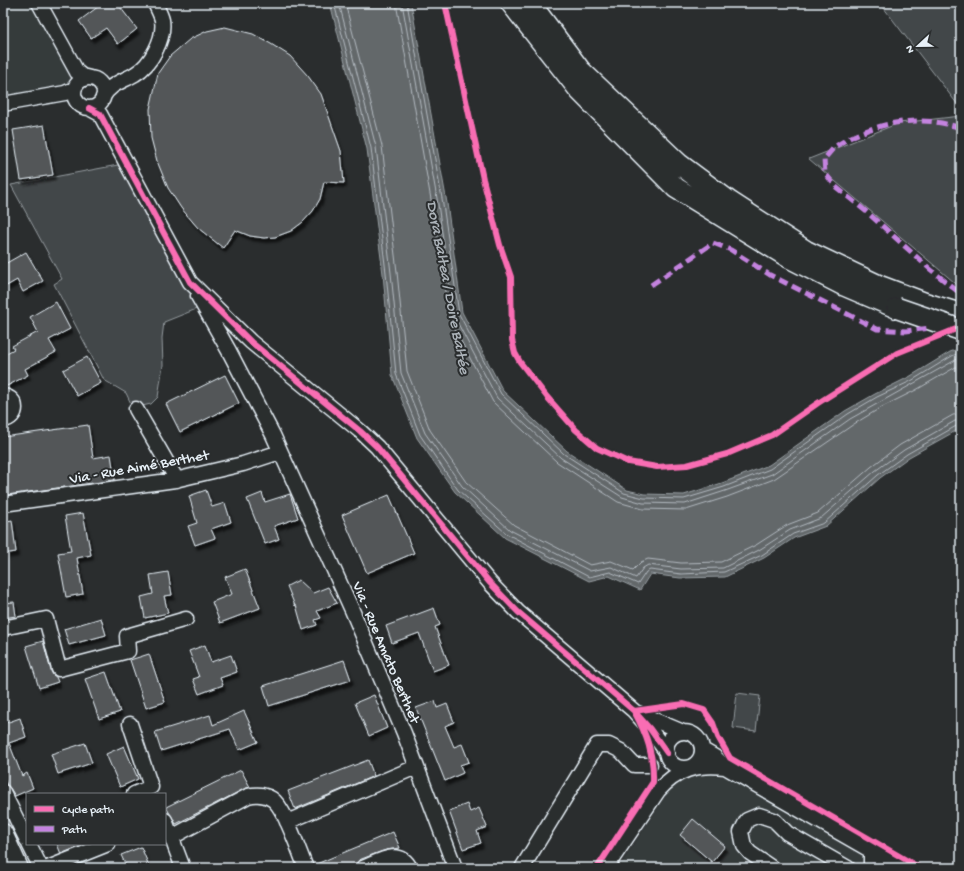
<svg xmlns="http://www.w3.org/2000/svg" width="964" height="871" font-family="'Gochi Hand',sans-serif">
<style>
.built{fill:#363a3b}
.green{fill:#424648;stroke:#959ca0}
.water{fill:#63686b;stroke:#989fa3}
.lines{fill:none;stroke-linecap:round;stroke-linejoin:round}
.shore{stroke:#b3bac0;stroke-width:1}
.building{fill:#535759;stroke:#e8f1f8;filter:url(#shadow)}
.minor-casing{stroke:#e8f1f8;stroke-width:17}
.major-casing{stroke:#e8f1f8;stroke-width:21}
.highway-casing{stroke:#e8f1f8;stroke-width:23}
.minor{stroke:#2a2d2e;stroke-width:14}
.major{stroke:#2a2d2e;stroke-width:18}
.highway{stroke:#2a2d2e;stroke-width:20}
.highway-bridge-casing{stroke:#e8f1f8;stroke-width:23;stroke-linecap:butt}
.highway-bridge{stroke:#2a2d2e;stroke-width:20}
.quiet{stroke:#c483df;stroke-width:5;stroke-dasharray:10 5;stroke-linecap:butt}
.cycleway-casing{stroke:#2a2d2e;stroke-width:8}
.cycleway{stroke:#f96db3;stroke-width:6}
.labels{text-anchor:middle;stroke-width:4;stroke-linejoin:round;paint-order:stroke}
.street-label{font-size:15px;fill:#e8f1f8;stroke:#2a2d2e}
.water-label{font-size:16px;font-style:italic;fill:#acb3b9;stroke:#2a2d2e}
</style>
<defs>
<filter id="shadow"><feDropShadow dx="2.5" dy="4.5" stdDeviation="1" flood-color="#0009"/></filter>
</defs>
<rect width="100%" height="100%" fill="#2a2d2e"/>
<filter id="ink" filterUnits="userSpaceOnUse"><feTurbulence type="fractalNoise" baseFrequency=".025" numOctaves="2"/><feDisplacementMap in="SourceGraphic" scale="8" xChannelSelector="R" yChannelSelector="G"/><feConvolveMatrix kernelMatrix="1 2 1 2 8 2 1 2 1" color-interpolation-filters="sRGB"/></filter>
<g filter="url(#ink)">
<path class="built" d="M3 3H32L75 82 20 96 3 99Z
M707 774 726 777 849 847 880 868H618L664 798 672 787 686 778Z"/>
<path class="green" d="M880 3H961V109Z
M961 116V288L809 159 899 123Z
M118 165 158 233 199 308 164 322 162 338 163 365 158 397 151 404 133 408 126 393 104 380 54 284 62 279 11 185Z
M737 693 760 696 756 731 733 728Z"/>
<path class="water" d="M330 3H411L447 203 462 312 503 391 567 451 627 490 644 494 684 495 722 483 769 465 845 411 875 394 909 377 950 352 961 348V428L909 457 880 478 826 526 794 538 764 558 725 577 680 578 650 574 640 590 609 576 589 581 505 538 455 492 417 438 392 375 383 274 367 149Z"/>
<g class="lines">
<path class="shore" d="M334 3 371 148 386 273 396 374 420 435 458 490 507 534 589 577 610 572 638 584 646 572 650 570 681 574 724 572 762 555 793 534 824 523 878 475 907 454 958 425H961
M339 3 376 147 391 273 401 373 425 433 462 486 510 530 590 571 611 567 636 578 643 568 648 565 681 569 723 568 759 550 790 530 821 518 875 471 904 450 955 421 961 420
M345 3 382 146 397 272 407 371 430 430 466 482 514 525 590 565 611 561 633 570 641 562 648 559 681 563 721 562 756 545 787 525 818 513 871 467 900 445 953 415 961 414
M396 3 432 205 449 318 493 402 557 462 618 502 643 509 686 510 727 497 774 479 854 424 882 407 916 390 961 364
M402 3 438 204 454 316 497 398 561 458 622 497 643 503 685 504 725 491 772 474 850 419 961 357
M407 3 443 204 459 314 501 394 564 454 624 493 644 498 684 499 724 487 770 469 848 414 877 397 911 381 952 356 961 352"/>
</g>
<path class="building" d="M103 3H117L137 29 118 44 106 28 91 38 79 21Z
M225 27 253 34 271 44 290 56 308 76 321 94 341 151 344 183 324 182 320 199 313 211 303 222 291 231 275 237 264 238 250 236 235 230 223 248 198 228 181 208 168 188 157 161 151 138 150 109 158 73 170 56 190 39 207 31Z
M44 125 53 175 21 180 13 130Z
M26 252 43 281 23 292 17 280 3 288V265Z
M56 302 70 329 49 340 56 352 25 369 28 375 3 388V355L14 349 12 346 38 332 30 317Z
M87 357 101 383 77 396 63 370Z
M225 375 239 403 180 432 166 404Z
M88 425 93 458 111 455 115 480 7 495 3 472V437Z
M206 490 212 507 225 503 231 522 211 529 215 538 195 545 188 526 197 523 189 496Z
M262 493 265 502 290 494 298 518 274 526 279 539 265 544 247 499Z
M389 495 414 553 367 573 342 515Z
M83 513 91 555 77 558 83 594 66 597 58 553 71 551 65 516Z
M12 520 16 552 3 554V522Z
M245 569 260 608 220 623 212 602 232 594 225 577Z
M168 572 172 595 164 596 168 613 145 618 141 597 153 594 150 575Z
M299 580 313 593 328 587 337 603 317 611 321 618 315 620 317 625 303 630 296 605 295 606 287 586Z
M14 602 16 616 3 618V603Z
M434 608 440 625 435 627 449 665 433 671 419 633 392 643 386 626Z
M101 618 106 635 69 645 64 629Z
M43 641 51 671 53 675 56 677 58 682 39 688 26 646Z
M205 645 211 662 231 655 237 672 220 678 223 685 199 694 193 679 199 677 189 651Z
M149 654 165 702 146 708 130 660Z
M344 660 351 680 269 706 263 686Z
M106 672 120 712 99 719 85 679Z
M374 695 387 728 369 736 355 703Z
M435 701 437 708 447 704 454 722 445 726 454 747 462 744 469 762 460 765 463 773 445 781 416 708Z
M244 711 258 742 239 750 230 729 161 751 155 732 210 715 213 725Z
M20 718 26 737 9 743 22 776 27 773 33 788 15 796 10 788 7 785 3 776V724Z
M85 743 92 763 58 774 51 754Z
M124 746 138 779 120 787 106 754Z
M368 760 374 776 295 809 288 791Z
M241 770 250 787 244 789 176 824 166 807Z
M467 804 470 812 479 808 487 827 477 831 481 843 463 849 449 811Z
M693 819 725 846 712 862 680 835Z
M393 832 400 848 386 850 372 855 359 860 353 868H314V865Z
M57 844H85L61 854Z
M141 847 150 868H127L121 855Z"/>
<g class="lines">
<defs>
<path id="minor" d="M39 3 77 72 82 76 90 78
M74 93a15 15 0 1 1 30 0a15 15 0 1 1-30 0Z
M103 97C111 83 122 82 135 74 151 65 165 38 162 20 161 15 157 8 155 3
M3 104 65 93 74 89
M89 108 100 114 190 282 251 342 360 431 377 447 490 583 518 612 634 711 650 729 667 753
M198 296 229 351 273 435 352 610 404 733 455 868
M3 396C19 398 19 418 3 420
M136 409 177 480
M3 504 175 480 243 464 280 452
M3 628 46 619 59 669 128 651 127 636 186 619
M638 713 683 732
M130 724 151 787 134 794
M666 750a18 18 0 1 1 36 0a18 18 0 1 1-36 0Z
M703 750 715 757 725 767 901 868
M3 792 27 840
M165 820 183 868
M287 822 416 767
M172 837 248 796C256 794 264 794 272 799 285 807 299 852 306 868
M29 844 41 868
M871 851V865L873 868
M48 868 108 844
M363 868C378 862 400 847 410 868
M522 868 597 745H609L621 751 634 765H650
M606 868 658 791C677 769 697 764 725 767
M772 868 750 853 744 846 741 832 747 820 759 815 774 820 787 833 848 868"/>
<path id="major" d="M3 833 19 868"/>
<path id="highway" d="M511 3 580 91 676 188 788 257 843 285 897 308
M530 3 580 70 679 164 730 202 806 251 880 286 925 303 961 314"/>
</defs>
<use href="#minor" class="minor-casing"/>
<use href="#major" class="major-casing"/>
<use href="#highway" class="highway-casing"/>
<use href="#minor" class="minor"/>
<use href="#major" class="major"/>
<use href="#highway" class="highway"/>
<defs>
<path id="highway-bridge" d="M897 308 961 330"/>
</defs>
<use href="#highway-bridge" class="highway-bridge-casing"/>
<use href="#highway-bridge" class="highway-bridge"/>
<path class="quiet" d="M961 128C948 124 935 121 921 121 894 120 859 130 836 146 832 149 828 155 824 159L825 173 836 187 868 213 930 269 961 294
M651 285 713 243 731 250 770 275 877 329 906 331 930 328
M871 865 876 868"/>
<defs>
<path id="cycleway" d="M445 3 483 179 500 245 511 277 512 340 515 353 520 362 547 397 576 430 597 448 628 462 657 467 687 465 727 454 772 435 818 403 897 353 961 327
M89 108 100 114 190 282 251 342 360 431 377 447 490 583 518 612 634 711 650 729 667 753
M597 868 653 782C654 755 647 735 634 711L684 704 704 710 713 723 718 737 730 758 920 868"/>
</defs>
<use href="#cycleway" class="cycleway-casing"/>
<use href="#cycleway" class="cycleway"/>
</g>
</g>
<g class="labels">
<g class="street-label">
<text transform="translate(139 466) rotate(-10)" y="5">Via - Rue Aimé Berthet</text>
<text transform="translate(387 652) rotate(67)" y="5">Via - Rue Amato Berthet</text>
</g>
<g class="water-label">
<text transform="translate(450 287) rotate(79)" y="6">Dora Baltea / Doire Baltée</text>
</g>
</g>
<rect width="964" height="871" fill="none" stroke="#2a2d2e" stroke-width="16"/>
<rect x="8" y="8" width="948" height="855" fill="none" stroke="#e8f1f8" stroke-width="1.5" filter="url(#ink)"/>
<rect x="26" y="793" width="140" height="52" fill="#2a2d2e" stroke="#767b7f"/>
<rect x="34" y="806" width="20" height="6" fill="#f96db3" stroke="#767b7f"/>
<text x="62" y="813" font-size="12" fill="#e8f1f8">Cycle path</text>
<rect x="34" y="826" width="20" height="6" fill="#c483df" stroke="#767b7f"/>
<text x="62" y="833" font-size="12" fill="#e8f1f8">Path</text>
<g transform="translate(918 46) rotate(248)" stroke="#2a2d2e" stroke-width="3" paint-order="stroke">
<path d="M0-3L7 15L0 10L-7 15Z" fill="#e8f1f8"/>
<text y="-6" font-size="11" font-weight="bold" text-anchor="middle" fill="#e8f1f8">N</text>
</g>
</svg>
